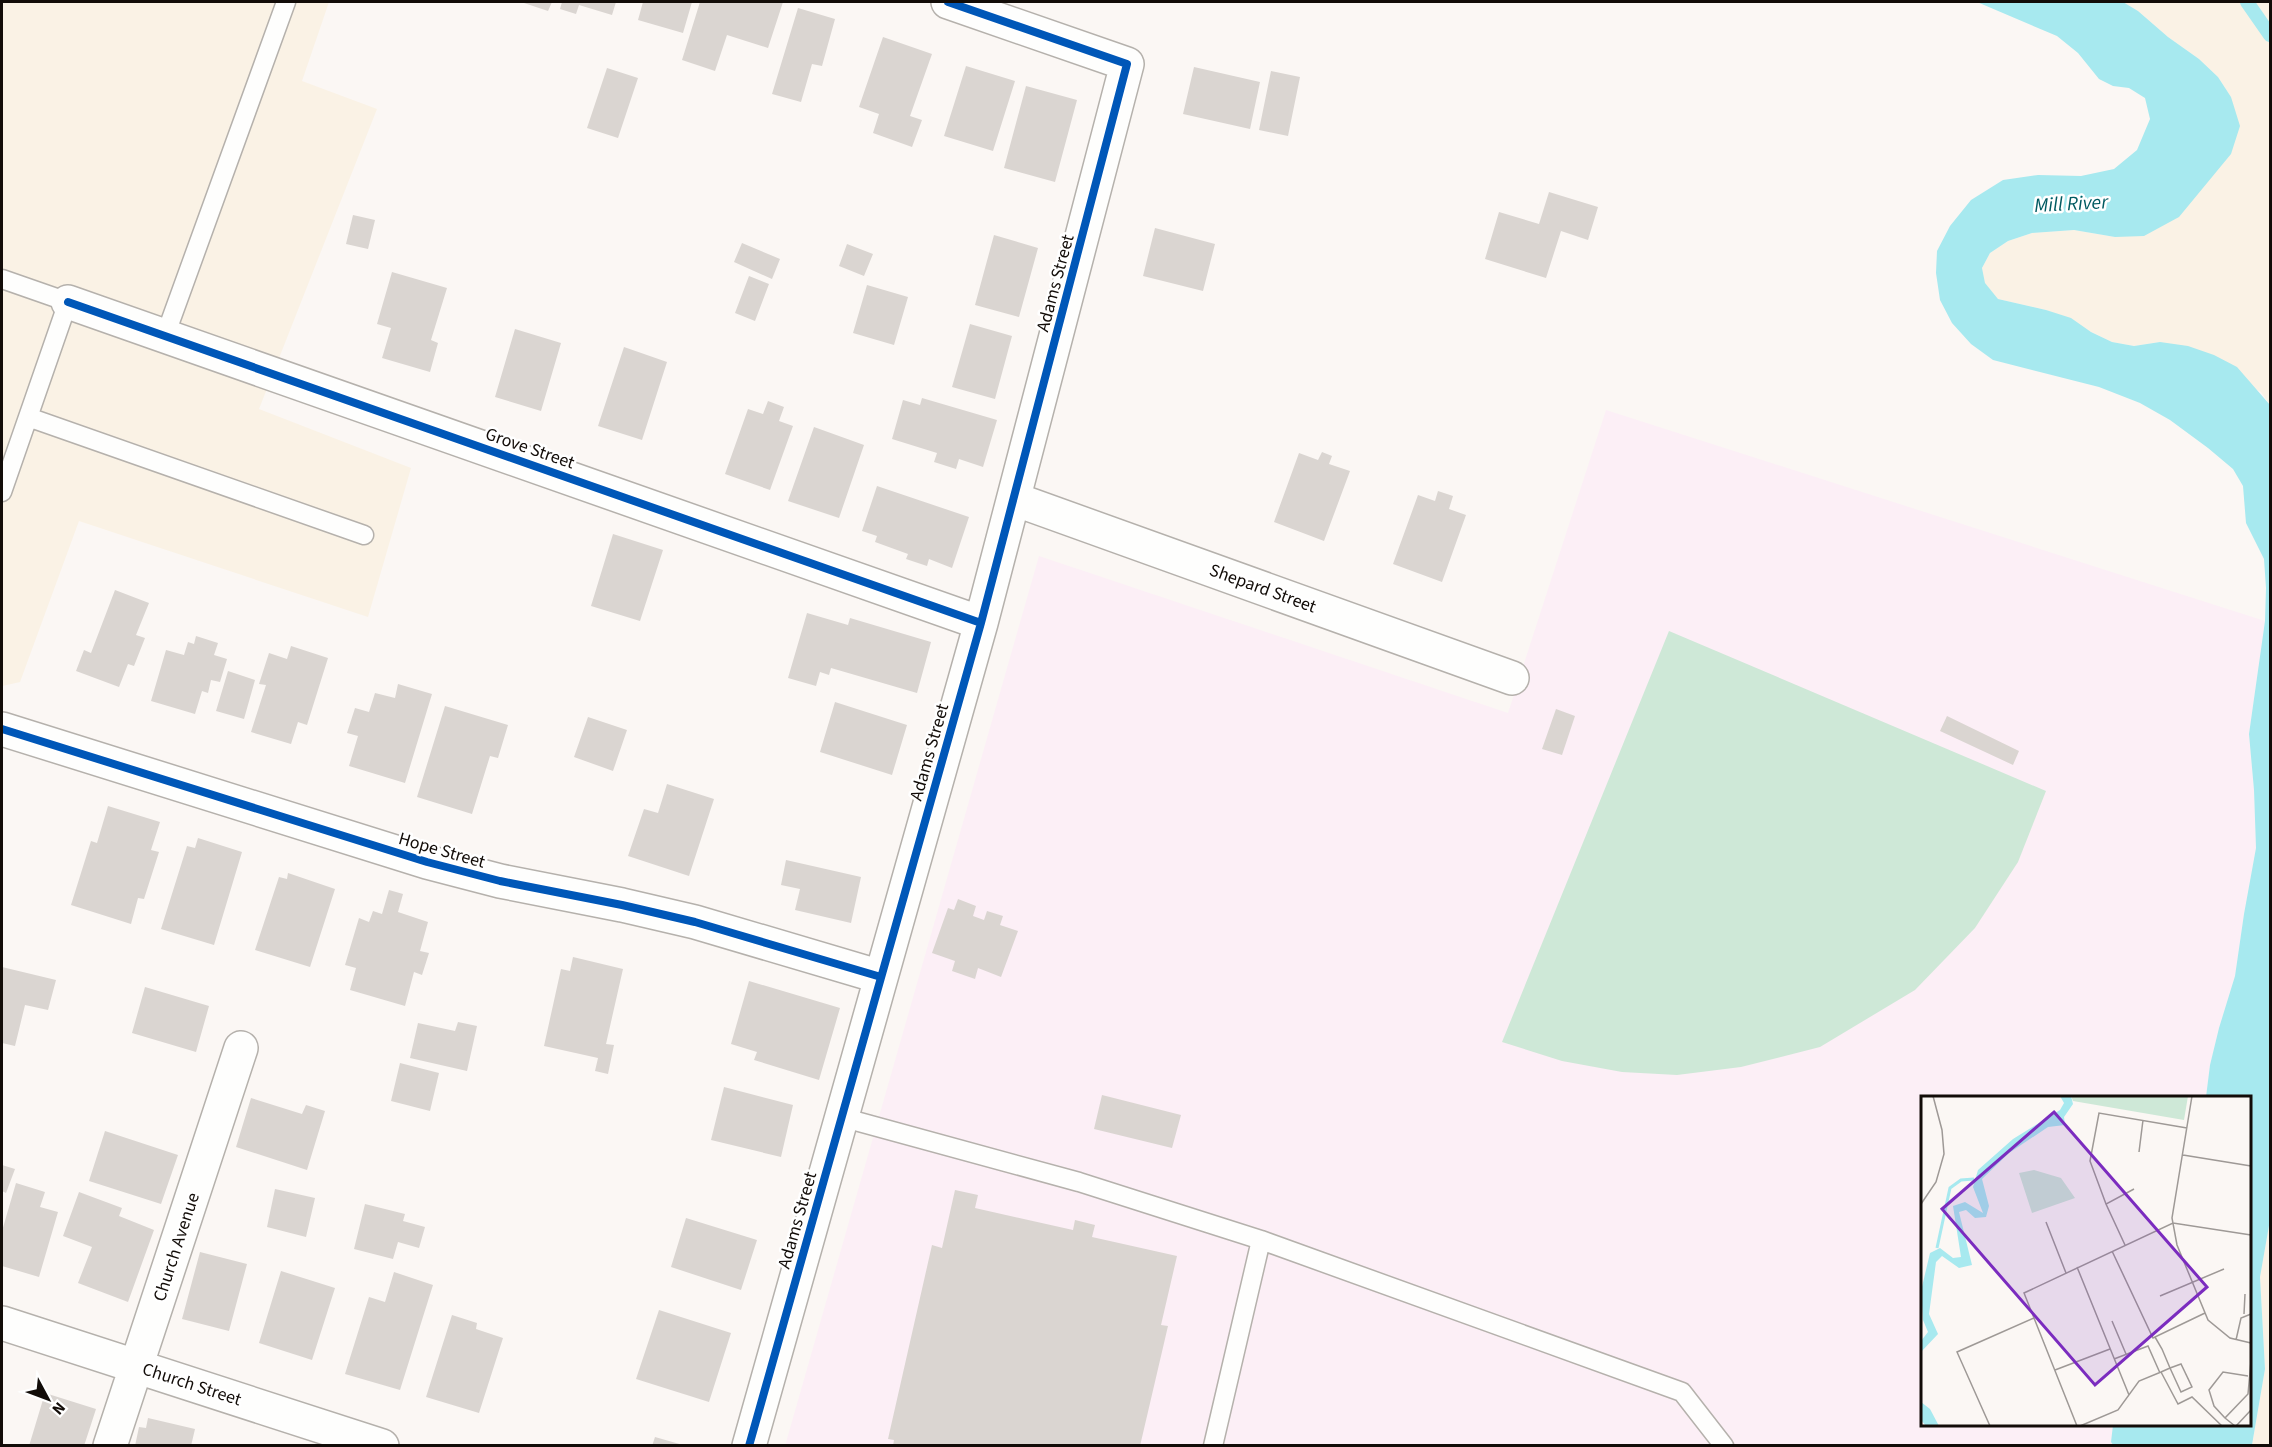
<svg xmlns="http://www.w3.org/2000/svg" width="2272" height="1447" font-family="'Source Sans 3',sans-serif">
<style>
.education{fill:#fceff6}
.medical{fill:#faf2e5}
.green{fill:#cee8d7}
.water{fill:#a7e9ef}
.lines{fill:none;stroke-linecap:round;stroke-linejoin:round}
.stream{stroke:#a7e9ef;stroke-width:14}
.building{fill:#dad5d1}
.lane-casing{stroke:#b5b1ac;stroke-width:21}
.street-casing{stroke:#b5b1ac;stroke-width:36}
.lane{stroke:#fefefd;stroke-width:18}
.street{stroke:#fefefd;stroke-width:33}
.cycleway-casing{stroke:#fff;stroke-width:11}
.cycleway{stroke:#0057b8;stroke-width:8}
.labels{text-anchor:middle;stroke-width:5;stroke-linejoin:round;paint-order:stroke}
.street-label{font-size:18px;fill:#120c08;stroke:#fff}
.water-label{font-size:20px;font-style:italic;fill:#005a61;stroke:#fff}
.inset-river{fill:none;stroke:#a7e9ef;stroke-width:3}
.inset-road{fill:none;stroke:#9e9996;stroke-width:1.5}
.view{fill:#7b2cbf;fill-opacity:0.15;stroke:#7b2cbf;stroke-width:3}
.inset-edge{fill:none;stroke:#120c08;stroke-width:3}
</style>
<rect width="100%" height="100%" fill="#fbf7f4"/>
<path class="education" d="M1606 410 2265 621 2249 734 2254 790 2256 848 2244 914 2235 976 2219 1028 2210 1065 2206 1097 1922 1098V1424L2113 1425 2111 1442 2114 1445 785 1446 1039 556 1508 713Z"/>
<path class="medical" d="M2 2H329L302 81 377 109 259 409 411 468 368 617 79 521 20 682 2 686Z
M2123 2H2270V405L2261 392 2160 342 2134 346 2112 342 2046 310 1998 299 1985 284 1982 268 1990 253 2008 241 2032 233 2074 230 2115 237 2231 97 2218 77 2199 59 2168 37 2138 11Z
M2270 1220V1445L2252 1446 2265 1369 2260 1277Z"/>
<path class="green" d="M1669 631 2046 791 2018 862 1975 928 1915 990 1820 1047 1741 1067 1677 1075 1622 1072 1562 1061 1502 1042Z"/>
<path class="water" d="M1977 2H2123L2138 11 2168 37 2199 59 2218 77 2231 97 2240 126 2231 154 2179 217 2144 236 2115 237 2074 230 2032 233 2008 241 1990 253 1982 268 1985 283 1998 299 2046 310 2071 318 2091 332 2112 342 2134 346 2160 342 2188 346 2214 355 2237 367 2270 405V1220L2260 1277 2265 1369 2252 1445 2114 1446 2111 1442 2113 1425 2250 1424V1098L2206 1097 2210 1065 2219 1028 2235 976 2244 914 2256 848 2254 790 2249 734 2265 621 2266 588 2264 559 2246 523 2243 486 2233 469 2208 448 2170 420 2140 403 2099 387 1993 360 1971 344 1952 323 1940 300 1936 273 1937 251 1950 226 1971 200 2003 180 2038 175 2081 176 2114 169 2137 150 2150 119 2145 98 2129 88 2113 86 2099 79 2078 53 2057 36Z"/>
<g class="lines">
<path class="stream" d="M2247 2 2270 35"/>
</g>
<path class="building" d="M521 2H552L548 11Z
M562 2H616L612 15 579 5 576 14 560 9Z
M643 2H692L683 33 638 20Z
M700 2H783L768 48 727 35 715 71 682 60Z
M798 8 835 19 822 66 812 64 801 102 772 94Z
M883 37 932 54 910 116 922 120 912 147 873 133 879 114 859 107Z
M966 66 1015 81 993 151 944 136Z
M1194 67 1260 82 1250 129 1183 114Z
M607 68 638 78 618 138 587 128Z
M1271 71 1300 77 1288 136 1259 130Z
M1026 86 1077 100 1055 182 1004 168Z
M1549 192 1598 207 1588 240 1561 231 1546 278 1485 259 1499 212 1539 224Z
M353 215 375 220 368 249 346 244Z
M1155 228 1215 244 1203 291 1143 276Z
M994 235 1038 248 1019 317 975 305Z
M742 243 780 259 772 279 734 262Z
M847 244 873 254 864 276 839 266Z
M392 272 447 288 431 340 438 343 430 372 382 358 391 328 377 324Z
M749 276 769 284 755 321 735 313Z
M867 285 908 297 894 345 853 333Z
M970 324 1012 336 995 399 952 387Z
M515 329 561 343 541 411 495 397Z
M624 347 667 362 642 440 598 426Z
M922 398 997 420 983 467 959 459 956 469 934 462 937 453 892 439 903 400 920 405Z
M768 401 784 407 779 421 793 426 770 490 725 474 748 409 763 414Z
M814 427 864 445 839 518 788 501Z
M1322 452 1332 456 1329 464 1350 471 1324 541 1274 522 1299 453 1318 460Z
M877 486 969 517 952 568 929 559 927 566 906 559 908 554 875 542 877 536 862 531Z
M1438 491 1453 496 1449 509 1466 515 1442 582 1393 564 1418 495 1435 501Z
M613 534 663 550 640 621 591 606Z
M115 590 149 603 136 635 145 638 134 666 128 664 119 687 76 671 84 650 91 653Z
M807 613 848 625 850 618 931 642 917 693 831 668 829 675 820 672 816 686 788 678Z
M196 636 218 643 214 655 227 659 220 682 211 680 208 693 202 691 195 714 151 701 166 650 184 655 188 642 194 644Z
M291 646 328 658 307 725 298 722 291 744 251 732 266 685 259 684 269 653 287 659Z
M228 671 255 680 244 719 216 711Z
M398 684 432 694 405 783 349 766 358 736 347 733 355 708 369 712 375 693 395 698Z
M835 702 907 725 892 775 820 752Z
M445 706 508 725 498 758 490 756 472 814 417 797Z
M1556 709 1575 716 1562 755 1542 749Z
M1947 716 2019 751 2013 765 1940 731Z
M588 717 627 730 613 771 574 757Z
M667 784 714 799 689 876 628 856 644 809 658 813Z
M108 806 160 822 151 850 159 852 144 899 138 898 131 924 71 905 91 841 97 843Z
M198 838 242 852 214 945 161 929 187 846 195 848Z
M786 860 861 877 851 923 795 910 800 889 781 885Z
M288 873 335 889 310 967 255 950 279 877 287 879Z
M389 890 403 894 398 912 428 922 420 951 429 953 422 975 414 972 405 1006 350 990 356 968 345 965 359 918 369 922 373 911 382 914Z
M958 899 976 906 973 916 984 920 987 911 1003 916 1000 925 1018 931 1001 977 978 968 975 979 952 971 955 961 932 953 948 908 954 910Z
M573 957 623 969 606 1044 614 1045 608 1074 595 1071 598 1058 544 1046 561 969 570 971Z
M2 967 56 980 48 1010 25 1005 15 1046 2 1043Z
M749 981 840 1008 819 1080 754 1060 757 1052 731 1044Z
M145 987 209 1006 196 1052 132 1033Z
M458 1022 477 1026 467 1071 410 1058 418 1023 455 1031Z
M400 1063 439 1073 430 1111 391 1101Z
M724 1087 793 1105 781 1157 711 1140Z
M1102 1095 1181 1115 1172 1148 1094 1129Z
M251 1098 302 1114 306 1105 325 1111 307 1170 236 1147Z
M105 1131 178 1155 161 1204 89 1181Z
M2 1165 15 1169 6 1193 2 1191Z
M16 1183 45 1192 40 1207 58 1212 39 1277 2 1266V1231Z
M275 1189 315 1198 306 1237 267 1227Z
M955 1190 978 1195 975 1208 1073 1230 1075 1220 1095 1225 1092 1237 1177 1256 1161 1325 1168 1326 1140 1446H893L894 1440 888 1439 932 1245 942 1248Z
M79 1192 122 1208 119 1216 154 1230 128 1302 78 1283 92 1247 63 1236Z
M365 1204 405 1214 403 1221 425 1227 419 1248 398 1242 393 1259 354 1249Z
M686 1218 757 1240 741 1290 671 1267Z
M200 1252 247 1264 229 1331 182 1319Z
M281 1271 335 1288 312 1360 259 1343Z
M394 1272 433 1285 400 1390 345 1374 369 1297 385 1302Z
M659 1310 731 1333 709 1402 636 1379Z
M452 1315 477 1323 476 1329 503 1338 479 1413 426 1397Z
M45 1393 96 1409 84 1446H29Z
M148 1418 195 1429 191 1446H135L139 1427 146 1428Z
M655 1437 683 1445V1446H652Z"/>
<g class="lines">
<defs>
<path id="lane" d="M2 279 68 302 2 492
M165 336 286 2
M28 417 364 535
M841 1117 1079 1182 1261 1240 1213 1446
M1261 1240 1682 1392 1724 1446"/>
<path id="street" d="M68 302 981 623
M1014 499 1512 678
M2 729 427 862 500 881 622 905 695 922 881 977
M2 1323 382 1446
M110 1446 241 1048
M749 1446 981 623 1127 64 948 2"/>
</defs>
<use href="#lane" class="lane-casing"/>
<use href="#street" class="street-casing"/>
<use href="#lane" class="lane"/>
<use href="#street" class="street"/>
<defs>
<path id="cycleway" d="M68 302 981 623
M2 729 427 862 500 881 622 905 695 922 881 977
M749 1446 981 623 1127 64 948 2"/>
</defs>
<use href="#cycleway" class="cycleway-casing"/>
<use href="#cycleway" class="cycleway"/>
</g>
<g class="labels">
<g class="street-label">
<text transform="translate(1055 283) rotate(-75)" y="6">Adams Street</text>
<text transform="translate(530 448) rotate(19)" y="6">Grove Street</text>
<text transform="translate(1263 588) rotate(20)" y="6">Shepard Street</text>
<text transform="translate(929 752) rotate(-74)" y="6">Adams Street</text>
<text transform="translate(442 850) rotate(16)" y="6">Hope Street</text>
<text transform="translate(797 1220) rotate(-74)" y="6">Adams Street</text>
<text transform="translate(176 1247) rotate(-72)" y="6">Church Avenue</text>
<text transform="translate(192 1384) rotate(18)" y="6">Church Street</text>
</g>
<g class="water-label">
<text transform="translate(2071 203) rotate(-3)" y="7">Mill River</text>
</g>
</g>
<g transform="translate(1921 1096)">
<rect width="330" height="330" fill="#fbf7f4"/>
<path d="M150 0H267L263 24 152 5ZM113 74 140 82 154 102 111 117 98 77Z" fill="#cee8d7"/>
<path d="M139 0H150L152 8 143 21 144 29 127 31 88 57 61 83 68 110 65 121 54 122 45 114 38 116 51 169 38 172 21 160 15 166 8 218 17 238 0 256V245L7 236 2 224 0 195 9 157 19 152 32 162 40 161 32 110 44 106 62 117 52 91 57 74 92 43 139 14 143 7ZM0 306 9 313 18 330H5L0 324Z" fill="#a7e9ef"/>
<path class="inset-river" d="M16 152 29 92 40 84 53 83"/>
<path class="inset-road" d="M271 0 251 122 256 149 287 224 309 242 330 247M218 56 222 24M262 59 330 70M0 108 15 86 23 58 21 34 12 0M185 108 169 65 178 17 266 32M125 126 145 177M204 149 185 108 213 93M191 155 232 242 284 217M156 171 208 299M239 200 303 173M323 218 324 198M191 225 205 258M315 244 320 222 330 218M193 263 227 250 239 277M134 274 189 253M240 276 257 308 271 301 301 330M304 322 293 310 288 294 302 276 327 280M69 330 36 256 113 222M156 330 103 197 252 127 330 139M159 330 197 314 218 285 240 276 249 272 260 268 271 291 260 296 249 272 241 253 234 241M314 330 304 322 327 298 330 265M315 330 330 314"/>
<path class="view" d="M133 16 286 191 174 289 21 113Z"/>
<rect width="330" height="330" class="inset-edge"/>
</g>
<rect width="2272" height="1447" fill="none" stroke="#120c08" stroke-width="6"/>
<g transform="translate(48 1399) rotate(131)" stroke="#ffffff" stroke-width="4.5" paint-order="stroke">
<path d="M0-4.5L10 22L0 15L-10 22Z" fill="#120c08"/>
<text y="-9" font-size="16" font-weight="bold" text-anchor="middle" fill="#120c08">N</text>
</g>
</svg>
